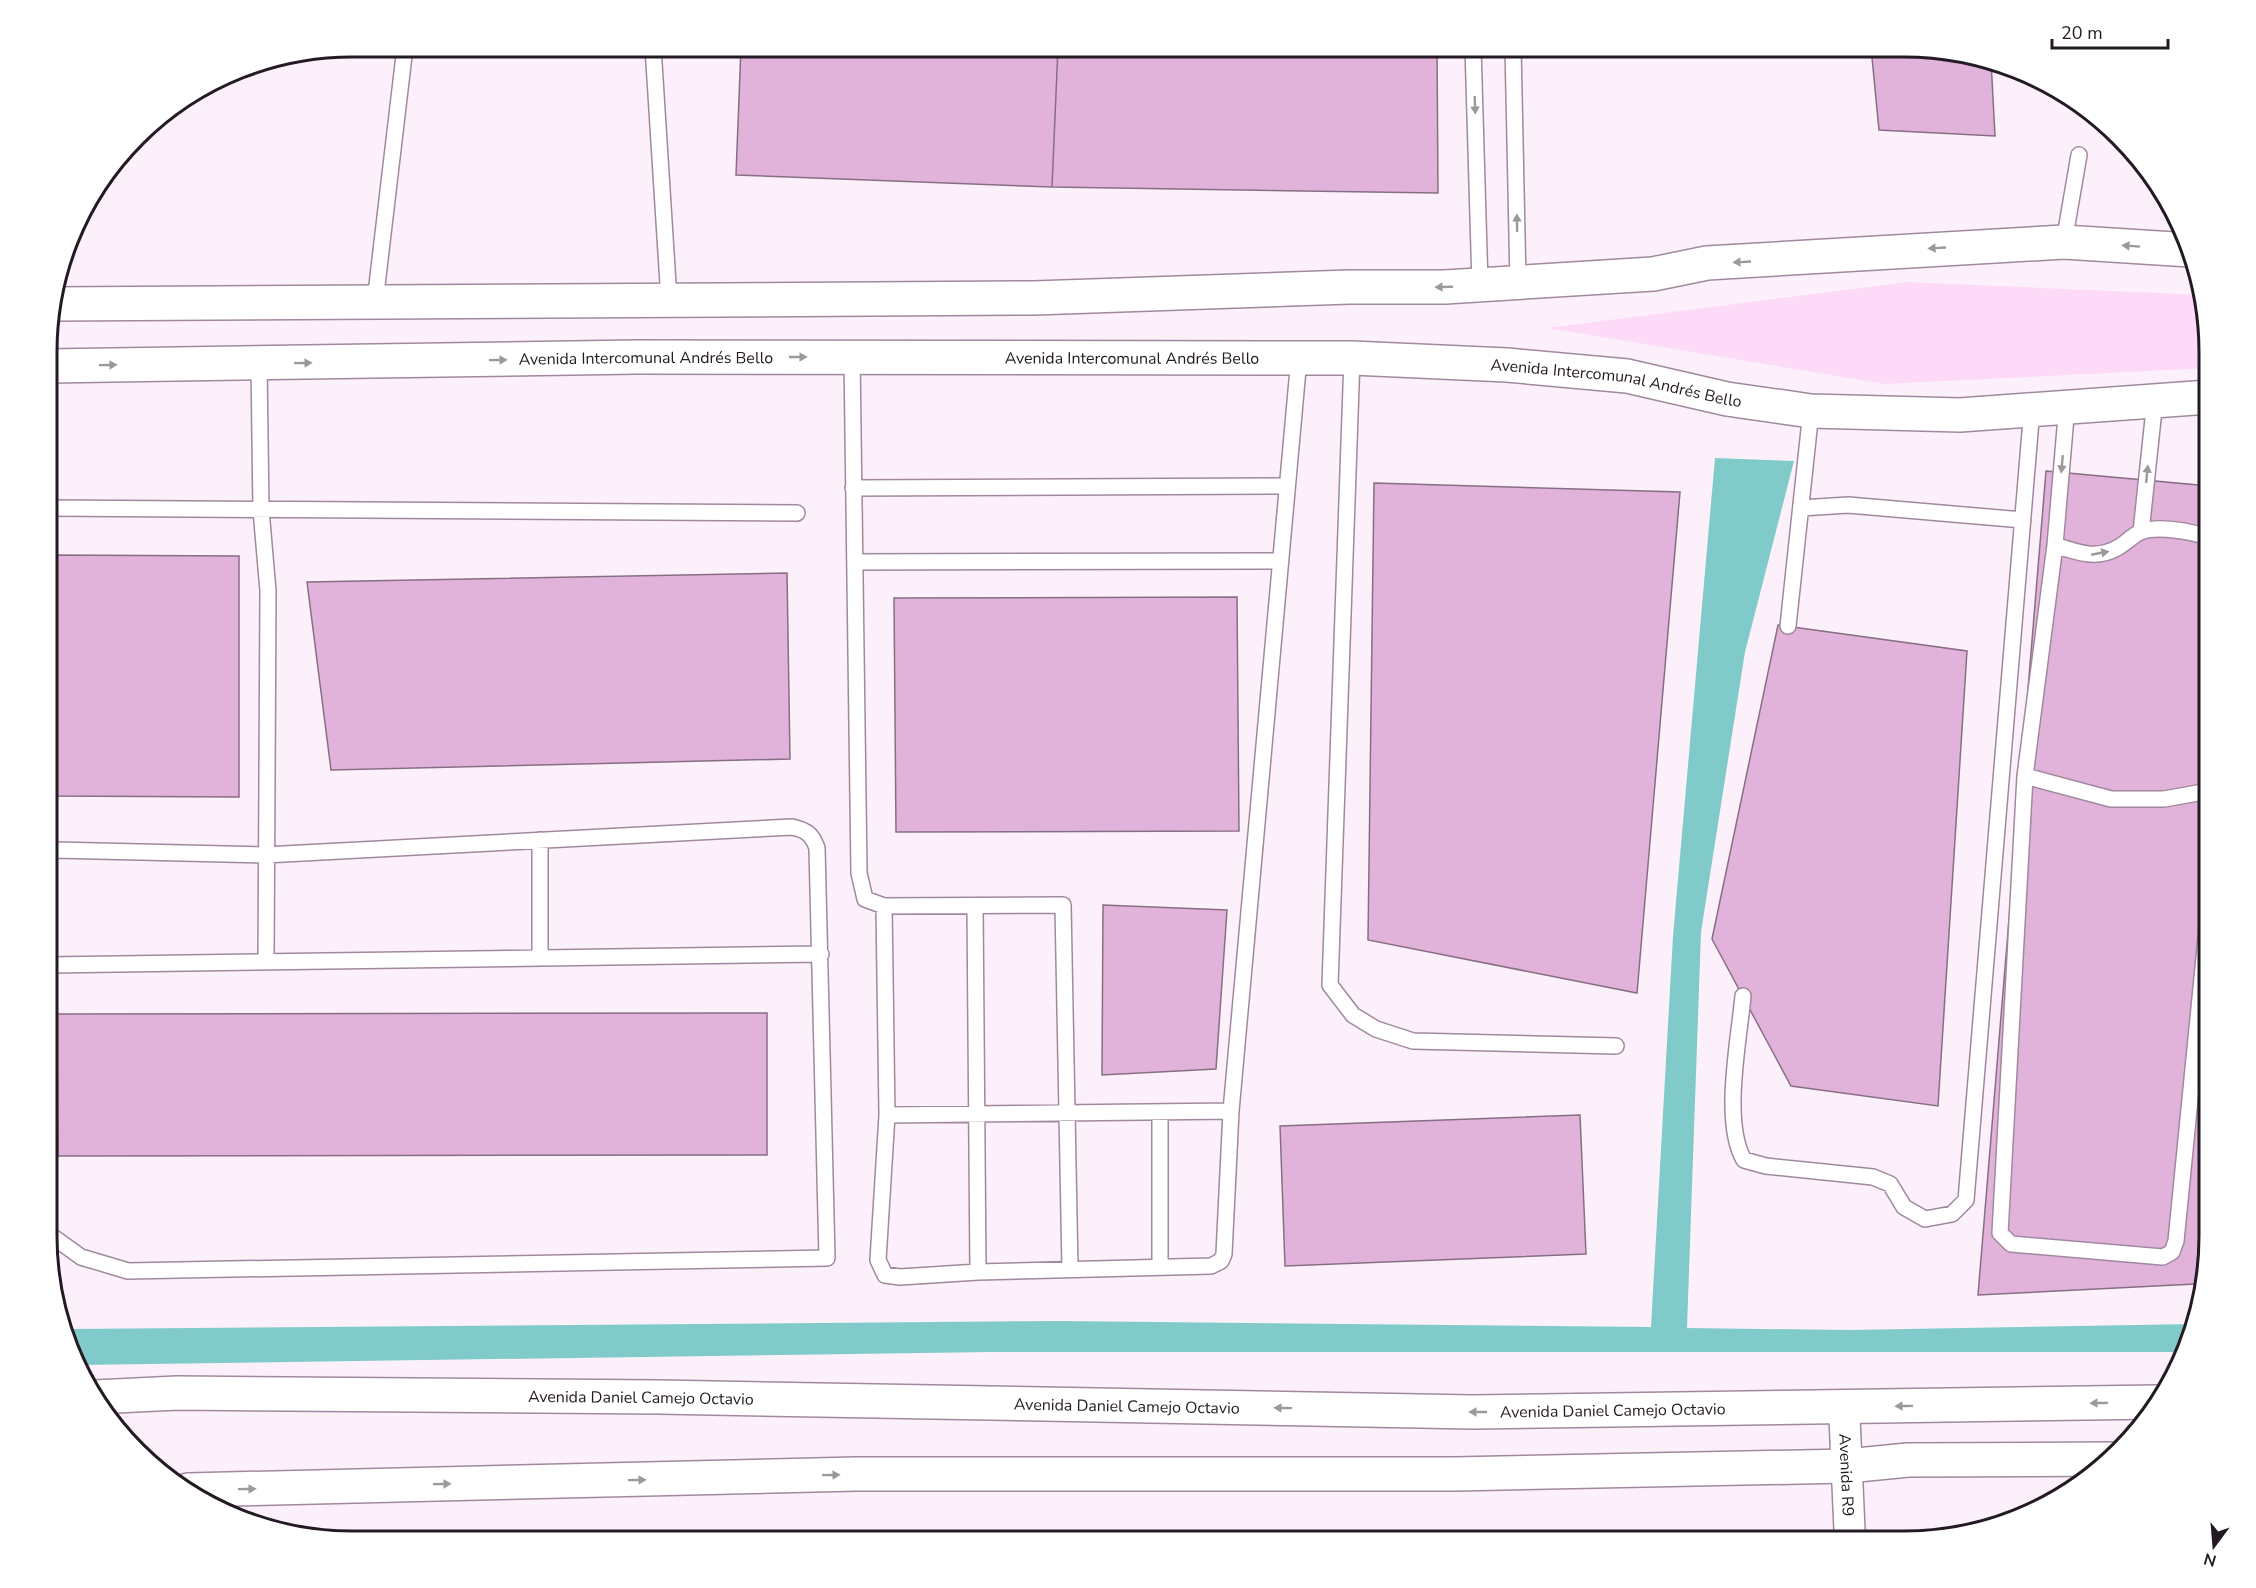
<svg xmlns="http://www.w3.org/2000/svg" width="2256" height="1588" font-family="'Nunito Sans',sans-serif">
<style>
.green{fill:#fedaf9}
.water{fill:#80cbca}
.building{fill:#e1b3db;stroke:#886e84;stroke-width:1.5}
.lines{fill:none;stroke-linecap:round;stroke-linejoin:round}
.service-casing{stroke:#a2889f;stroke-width:18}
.minor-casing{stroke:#a2889f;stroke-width:33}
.secondary-casing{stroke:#a2889f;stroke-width:36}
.service{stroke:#fff;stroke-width:15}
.minor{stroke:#fff;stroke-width:30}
.secondary{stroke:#fff;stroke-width:33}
.oneway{fill:#9c989c}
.labels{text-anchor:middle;stroke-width:4.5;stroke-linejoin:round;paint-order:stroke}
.street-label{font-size:16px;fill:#241a23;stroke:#fff}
.rim{fill:none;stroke:#241a23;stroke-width:3}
</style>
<rect width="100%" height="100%" fill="#fcf0fa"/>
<path class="green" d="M1907 282 2203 295 2209 332V368L1885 384 1547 328Z"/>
<path class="water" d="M1715 458 1794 461 1745 652 1701 932 1687 1328 1849 1330 2195 1324 2184 1352H992L79 1365 67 1329 1061 1321 1651 1327 1673 936Z"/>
<path class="building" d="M741 47H1058L1052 187 736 175Z
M1058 47H1437L1438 193 1052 187Z
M1871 47H1924L1991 60 1995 136 1879 130Z
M2046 471 2209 486V1144L2195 1284 1978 1295Z
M1374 483 1680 492 1637 993 1368 940Z
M49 555 239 556V797L49 796Z
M787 573 790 759 331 770 307 582Z
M1237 597 1239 831 896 832 894 598Z
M1778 625 1967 651 1938 1106 1791 1086 1712 939Z
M1103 905 1227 910 1216 1069 1102 1075Z
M767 1013V1155L58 1156 57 1014Z
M1580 1115 1586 1254 1285 1266 1280 1126Z"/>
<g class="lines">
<defs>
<path id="service" d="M653 47 669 300
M1473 47 1480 285
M1513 47 1518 282
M2064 242 2079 155
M375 302 405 47
M852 356 859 873 865 899 884 906 1063 905 1070 1269
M1352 358 1330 985 1353 1015 1376 1029 1413 1041 1616 1046
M259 364 261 510 268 591 266 962
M2067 405 2055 545 2025 776 2000 1233 2011 1244 2163 1257 2172 1252 2176 1241 2209 907
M853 488 1287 486
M49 508 797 513
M1801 508 1848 505 2023 520
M2141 532 2155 400
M2055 545C2076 552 2096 560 2117 548 2125 544 2132 536 2140 532 2158 525 2191 532 2209 537
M855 562 1281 561
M1788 626 1811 411
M2025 776 2111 799H2164L2209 791
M540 840V958
M49 852 55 850 265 855 792 827C806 830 812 834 817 848L827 1258 128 1271 81 1257 49 1234
M884 906 887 1115 878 1260 885 1275 900 1277 978 1272 1211 1266 1221 1261 1224 1254 1231 1111 1299 358
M975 906 978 1272
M49 965 821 954
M1743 996C1739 1040 1722 1122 1744 1160L1766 1166 1873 1177 1890 1184 1904 1207 1925 1219 1952 1214 1966 1200 2032 408
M1160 1112V1267
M887 1115 1231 1111"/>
<g id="minor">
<path id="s1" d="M1844 1407 1850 1541"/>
</g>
<g id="secondary">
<path d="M52 304 1034 298 1349 287H1445L1653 274 1707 263 2064 242 2190 250"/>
<path id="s2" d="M49 366 636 357 1352 358 1507 365 1627 376 1727 399 1811 411 1960 415 2209 397"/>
<path id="s3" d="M95 1397 177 1393 659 1397 1473 1412 2157 1402"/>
<path d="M188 1490 856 1474H1454L1847 1466 1908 1460 2112 1459"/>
</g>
</defs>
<use href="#service" class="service-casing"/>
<use href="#minor" class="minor-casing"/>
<use href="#secondary" class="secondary-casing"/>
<use href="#service" class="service"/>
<use href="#minor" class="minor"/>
<use href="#secondary" class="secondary"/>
</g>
<defs><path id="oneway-solid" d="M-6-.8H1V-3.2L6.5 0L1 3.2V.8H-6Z" transform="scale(1.5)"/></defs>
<g class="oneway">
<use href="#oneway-solid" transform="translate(1475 105) rotate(88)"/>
<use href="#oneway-solid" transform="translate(1517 223) rotate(-91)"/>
<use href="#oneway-solid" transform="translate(2131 246) rotate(-176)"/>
<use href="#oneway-solid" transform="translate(1937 248) rotate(177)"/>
<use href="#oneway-solid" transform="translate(1742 262) rotate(177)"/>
<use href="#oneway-solid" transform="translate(1444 287) rotate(178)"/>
<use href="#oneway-solid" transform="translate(798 357)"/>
<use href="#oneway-solid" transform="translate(498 360) rotate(-1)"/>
<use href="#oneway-solid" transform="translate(303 363) rotate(-1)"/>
<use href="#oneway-solid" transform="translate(108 365) rotate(-1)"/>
<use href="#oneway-solid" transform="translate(2062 464) rotate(95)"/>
<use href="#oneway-solid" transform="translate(2147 474) rotate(-84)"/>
<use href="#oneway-solid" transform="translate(2100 553) rotate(-11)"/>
<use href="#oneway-solid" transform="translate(2099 1403) rotate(179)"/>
<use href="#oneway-solid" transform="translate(1904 1406) rotate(179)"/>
<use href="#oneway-solid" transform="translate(1283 1408) rotate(-179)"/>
<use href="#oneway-solid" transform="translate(1478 1412) rotate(180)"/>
<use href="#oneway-solid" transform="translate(831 1475) rotate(-1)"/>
<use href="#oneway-solid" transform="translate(637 1480) rotate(-1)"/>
<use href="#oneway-solid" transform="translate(442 1484) rotate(-1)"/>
<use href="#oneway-solid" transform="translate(247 1489) rotate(-1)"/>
</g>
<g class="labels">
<g class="street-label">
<text dy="6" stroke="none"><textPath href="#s2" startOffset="1083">Avenida Intercomunal Andrés Bello</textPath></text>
<text dy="6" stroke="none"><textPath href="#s2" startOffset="597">Avenida Intercomunal Andrés Bello</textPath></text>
<text dy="6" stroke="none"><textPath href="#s2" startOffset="1569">Avenida Intercomunal Andrés Bello</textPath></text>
<text dy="6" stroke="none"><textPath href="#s3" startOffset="546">Avenida Daniel Camejo Octavio</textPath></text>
<text dy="6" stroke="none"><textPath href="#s3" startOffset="1032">Avenida Daniel Camejo Octavio</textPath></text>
<text dy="6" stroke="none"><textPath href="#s3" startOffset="1518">Avenida Daniel Camejo Octavio</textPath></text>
<text dy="6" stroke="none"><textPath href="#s1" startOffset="68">Avenida R9</textPath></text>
</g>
</g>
<path d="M0 0H2256V1588H0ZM352 57H1904A295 295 0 0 1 2199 352V1236A295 295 0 0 1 1904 1531H352A295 295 0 0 1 57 1236V352A295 295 0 0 1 352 57Z" fill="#fff" fill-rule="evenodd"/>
<path class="rim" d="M352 57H1904A295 295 0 0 1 2199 352V1236A295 295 0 0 1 1904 1531H352A295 295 0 0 1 57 1236V352A295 295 0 0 1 352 57Z"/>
<g transform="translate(2214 1546) rotate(196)" stroke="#ffffff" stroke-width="4.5" paint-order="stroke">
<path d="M0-4.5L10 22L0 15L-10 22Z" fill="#241a23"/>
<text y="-9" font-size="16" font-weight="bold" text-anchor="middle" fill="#241a23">N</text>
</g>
<path d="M2052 39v9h116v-9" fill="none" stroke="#241a23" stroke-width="3"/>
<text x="2061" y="39" font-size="18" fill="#241a23" stroke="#ffffff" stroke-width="4.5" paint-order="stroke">20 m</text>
</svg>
